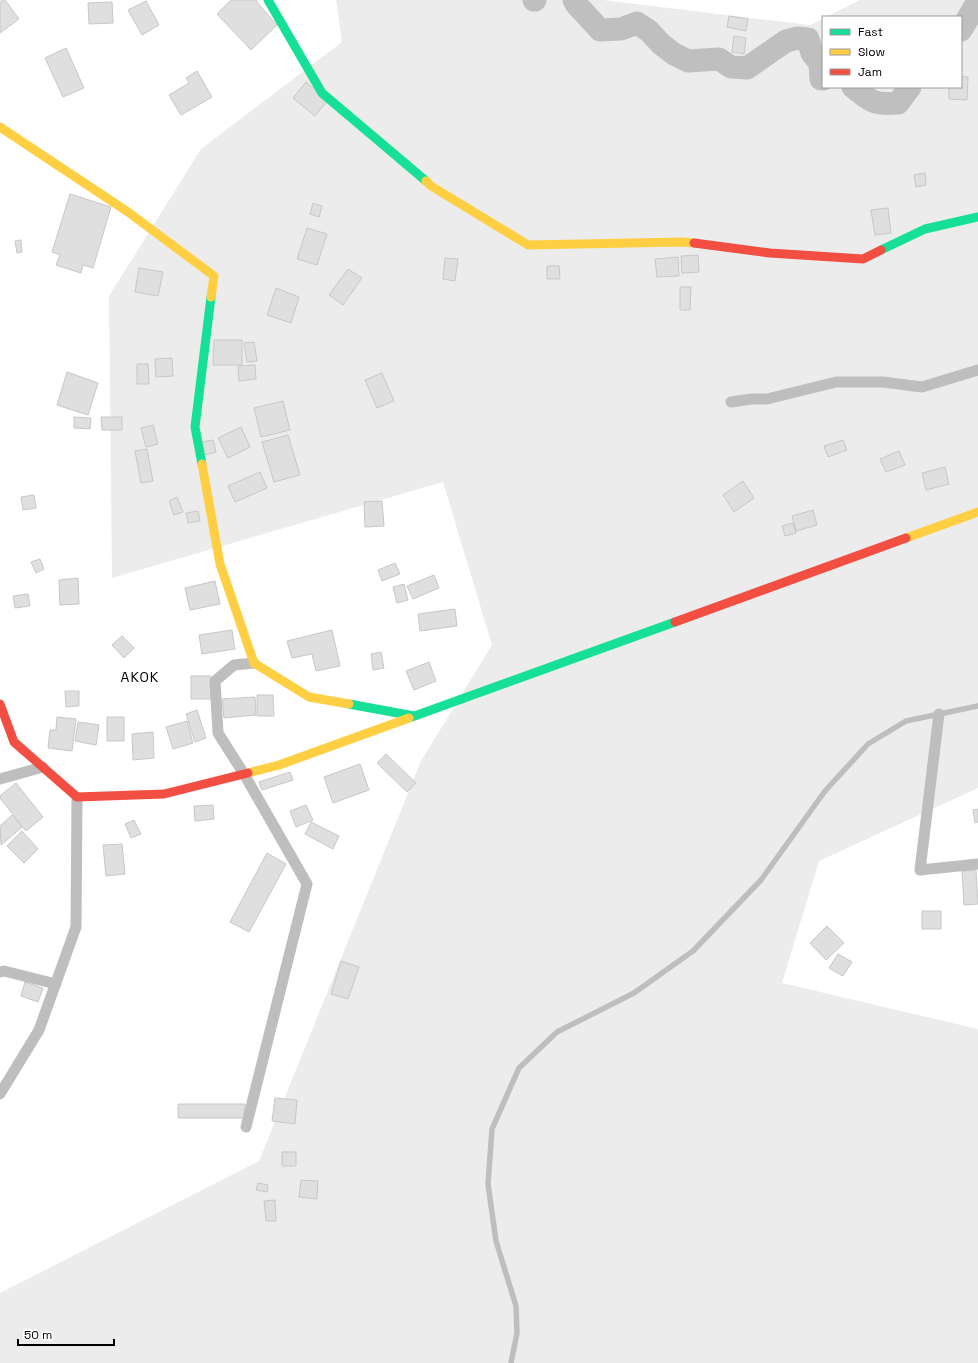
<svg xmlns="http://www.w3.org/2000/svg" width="978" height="1363" font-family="'Space Grotesk',sans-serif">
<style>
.green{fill:#ececec}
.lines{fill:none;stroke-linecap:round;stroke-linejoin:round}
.river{stroke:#bfbfbf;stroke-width:23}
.building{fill:#dfdfdf;stroke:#c7c7c7}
.lane{stroke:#bebebe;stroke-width:5.5}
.street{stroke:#bebebe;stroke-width:11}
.fast{stroke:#16e098;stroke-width:9}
.slow{stroke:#ffcf43;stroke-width:9}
.jam{stroke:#f24e42;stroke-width:9}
.labels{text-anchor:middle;stroke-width:3;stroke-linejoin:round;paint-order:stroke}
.quarter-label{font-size:14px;letter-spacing:1px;fill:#000;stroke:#fff}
</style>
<rect width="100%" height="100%" fill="#fff"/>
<path class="green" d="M336 0H603L810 25 823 19V87H961V17H826L860 0H978V788L819 861 782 983 978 1029V1363H0V1293L259 1161 421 761 492 645 443 482 112 578 109 296 201 149 342 42Z"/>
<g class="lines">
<path class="river" d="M534 0H535
M574 0 577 5 600 30 621 29 637 23 649 31 661 44 674 54 688 61 719 59 731 67 747 68 786 41 798 38 808 39 812 53 820 63 821 79H823
M961 30 978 1
M853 87C871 102 875 105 898 103L910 87"/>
</g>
<path class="building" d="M2 0H5L19 19 0 33V2Z
M231 0H257L256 1 277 25 251 50 217 14Z
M146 1 159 25 142 35 128 10Z
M112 2 113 23 89 24 88 3Z
M729 16 748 19 746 31 727 27Z
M734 36 746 38 744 54 732 52Z
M66 48 84 88 63 97 45 58Z
M197 71 212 97 181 115 169 95 189 83 186 78Z
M961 77H968L967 100 949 99V87H961Z
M306 82 328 100 315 116 293 98Z
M925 173 926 185 916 187 914 175Z
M70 194 111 207 93 268 83 265 81 273 56 265 60 255 52 252Z
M313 203 322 206 319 217 310 214Z
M888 208 891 233 875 235 871 210Z
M307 228 327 234 317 265 297 259Z
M21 240 22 252 17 253 15 241Z
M698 255 699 272 682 273 681 256Z
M678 257 679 276 657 277 655 259Z
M445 258 458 259 455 281 443 279Z
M547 266H559L560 279H547Z
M139 268 163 272 158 296 135 292Z
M348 269 362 278 343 305 329 295Z
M680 287H691L690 310H680Z
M276 288 299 297 291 323 267 315Z
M214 340H242V365H213Z
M254 342 257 361 247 362 244 343Z
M172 358 173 376 156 377 155 359Z
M137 364H148L149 384H137Z
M255 365 256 379 239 381 238 366Z
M67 372 98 383 88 415 57 405Z
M382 373 394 401 377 408 365 380Z
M283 401 290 430 261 437 254 408Z
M74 417 91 418 90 429 74 428Z
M101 417H122V430H102Z
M153 425 158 444 146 447 141 428Z
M241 427 250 447 228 458 218 438Z
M288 435 300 475 274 482 262 442Z
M213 440 216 452 205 455 202 442Z
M843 440 847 450 828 457 824 446Z
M147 449 153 481 141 483 135 451Z
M899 451 905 465 886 472 880 459Z
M945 467 949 484 926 490 922 473Z
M260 472 267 488 235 502 228 486Z
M743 481 754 498 734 512 723 495Z
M34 495 36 508 23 510 21 497Z
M177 497 183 512 174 515 169 501Z
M382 501 384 526 365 527 364 502Z
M813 510 817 525 796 531 792 516Z
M198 511 200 521 188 523 186 513Z
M793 523 796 533 785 536 782 526Z
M40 559 44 569 36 573 31 562Z
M395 563 400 574 382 581 378 570Z
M434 575 439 588 413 599 407 586Z
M78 578 79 604 60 605 59 580Z
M215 581 220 604 190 610 185 588Z
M404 584 408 600 397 603 393 587Z
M28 594 30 606 15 608 13 596Z
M455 609 457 626 420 631 418 614Z
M232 630 235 649 202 654 199 635Z
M332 630 340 666 316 671 312 654 292 658 287 641Z
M122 636 134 648 124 658 112 645Z
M381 652 384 668 373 670 371 654Z
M429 662 436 681 414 690 406 671Z
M191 676H211V699H191Z
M65 691H79V706L66 707Z
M257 695H273L274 716H257Z
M255 697 256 715 224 718 222 699Z
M197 710 206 738 195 742 186 714Z
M57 717 76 719 72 751 48 748 50 730H56Z
M107 717H124V741H107Z
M187 721 193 743 173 749 166 727Z
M78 722 99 725 96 745 75 741Z
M153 732 154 758 133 760 132 734Z
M386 754 416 783 407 792 377 763Z
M360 764 369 790 333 803 324 777Z
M290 772 293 780 262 790 259 782Z
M16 783 43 817 26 831 0 798V796Z
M213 805 214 819 195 821 194 806Z
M306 805 313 820 296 827 290 811Z
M978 809V822L975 823 973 810Z
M12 815 22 827 1 845 0 826Z
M134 820 141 834 131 838 125 824Z
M311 822 339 836 333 849 305 834Z
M22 831 38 849 24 863 7 846Z
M122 844 125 874 106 876 103 845Z
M267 853 286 864 249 932 230 922Z
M976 870 978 904 964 905 962 871Z
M922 911H941V929H922Z
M827 926 844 943 826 960 810 943Z
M838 954 852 962 843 976 829 968Z
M341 961 359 967 348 999 331 994Z
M25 982 43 988 38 1002 21 996Z
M275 1098 297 1100 295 1124 272 1121Z
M178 1104H245V1118H178Z
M282 1152H296V1166H282Z
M301 1180 318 1181 317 1199 299 1197Z
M258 1183 268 1185 267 1192 256 1190Z
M275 1200 276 1221H266L264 1201Z"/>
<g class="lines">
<path class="lane" d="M511 1363 517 1333 516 1306 496 1241 488 1184 492 1129 519 1068 557 1032 634 993 693 951 761 880 825 791 868 744 906 721 978 706"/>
<path class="street" d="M731 402 751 399H767L836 382H883L922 387 978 370
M939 714 920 870 978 864
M0 779 43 767
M0 972 4 971 56 984
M0 1094 39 1030 76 927 77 797
M246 1127 307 884 244 774 218 733 215 681 234 665 254 663"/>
<path class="fast" d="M268 0 322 93 426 181
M881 250 925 229 978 217
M202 464 195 427 211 297
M349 704 414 716
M409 718 675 622"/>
<path class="slow" d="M0 127 128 212 214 276 211 297
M426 181 431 186 528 245 682 242 694 243
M202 464 220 564 254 663 309 697 349 704
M906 538 978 512
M248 773 279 765 409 718"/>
<path class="jam" d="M694 243 770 253 863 259 881 250
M675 622 906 538
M0 704 14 742 77 797 164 794 248 773"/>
</g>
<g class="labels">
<g class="quarter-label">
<text x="140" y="682">AKOK</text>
</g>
</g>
<rect x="822" y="16" width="140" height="72" fill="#ffffff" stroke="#999999"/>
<rect x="830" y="29" width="20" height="6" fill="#16e098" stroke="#999999"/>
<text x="858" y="36" font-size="12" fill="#000000">Fast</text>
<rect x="830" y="49" width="20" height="6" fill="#ffcf43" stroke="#999999"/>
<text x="858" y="56" font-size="12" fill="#000000">Slow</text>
<rect x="830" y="69" width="20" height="6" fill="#f24e42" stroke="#999999"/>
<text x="858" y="76" font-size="12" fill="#000000">Jam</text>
<path d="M18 1339v6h96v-6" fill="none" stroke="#000000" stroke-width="2"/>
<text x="24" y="1339" font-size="12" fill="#000000" stroke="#ffffff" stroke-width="3" paint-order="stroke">50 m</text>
</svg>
